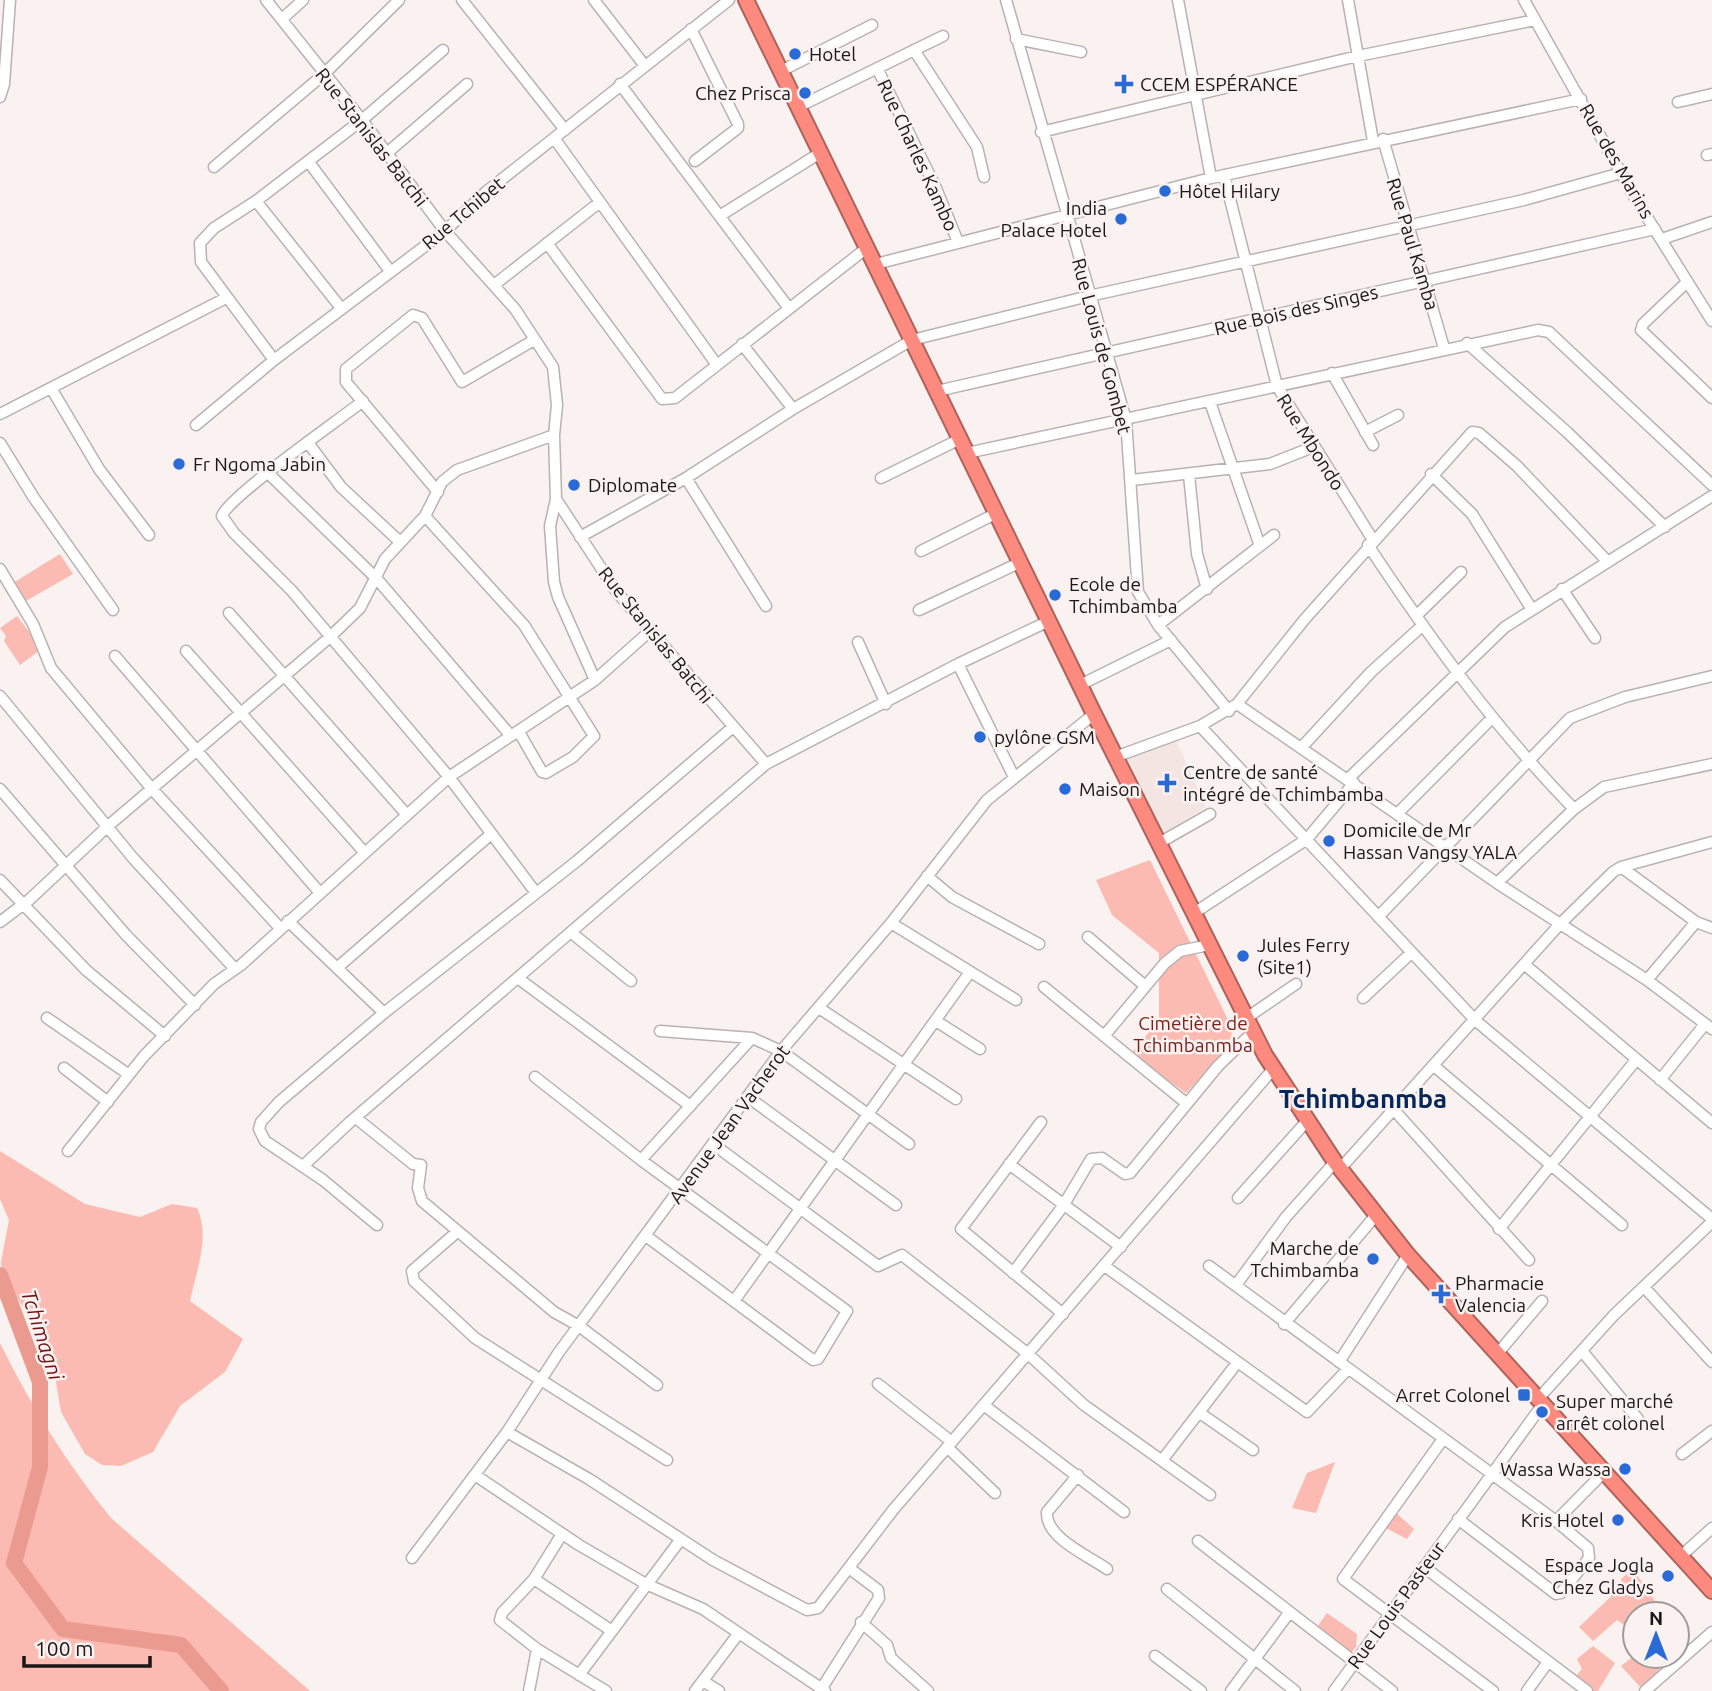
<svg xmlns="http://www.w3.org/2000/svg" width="1712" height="1691" font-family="Ubuntu,sans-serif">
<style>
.built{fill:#f5e5e2}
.green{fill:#fcbbb2}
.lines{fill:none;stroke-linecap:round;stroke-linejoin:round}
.river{stroke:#eb9a8f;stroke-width:16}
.minor-casing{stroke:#b9b2b1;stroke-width:13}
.highway-casing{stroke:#ae625a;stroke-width:18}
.minor{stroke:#fff;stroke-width:10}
.highway{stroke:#fd8a7e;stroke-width:14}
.poi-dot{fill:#296ad7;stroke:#f9f2f1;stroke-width:2.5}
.labels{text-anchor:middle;stroke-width:5;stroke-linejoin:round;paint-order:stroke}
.poi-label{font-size:19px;fill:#1a1717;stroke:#f9f2f1;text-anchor:start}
.street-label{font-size:19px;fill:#1a1717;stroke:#f9f2f1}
.park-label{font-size:19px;fill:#7d201b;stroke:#f9f2f1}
.water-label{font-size:21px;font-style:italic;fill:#731412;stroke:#f9f2f1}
.district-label{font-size:26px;font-weight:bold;fill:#072659;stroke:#f9f2f1}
</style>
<rect width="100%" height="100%" fill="#f9f2f1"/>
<path class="built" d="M1175 738 1206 807 1160 835 1128 759Z"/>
<path class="green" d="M60 554 73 574 26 601 13 583Z
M17 616 37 642 40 650 20 665 4 641 6 636 0 628Z
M1150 860 1233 1030 1226 1051 1186 1093 1131 1054 1159 1020V953L1112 915 1096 880Z
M0 1151 85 1204 140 1217 172 1204 197 1208C211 1237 196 1271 190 1301L243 1339 225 1372 180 1406 153 1452 121 1466 102 1465 85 1454 61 1412 53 1364 20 1302 3 1281 1 1262 9 1220 0 1199Z
M0 1343C31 1406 67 1464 111 1518L310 1691H0Z
M1335 1462 1316 1513 1292 1508 1307 1473Z
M1394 1511 1414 1529 1407 1539 1382 1526Z
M1633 1569 1662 1611 1635 1614V1633L1617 1620 1593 1641 1579 1627 1622 1586 1621 1579Z
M1327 1613 1357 1634 1356 1647 1348 1656 1315 1630Z
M1593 1646 1615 1663 1598 1691H1592L1574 1678 1582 1669 1577 1659Z
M1635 1655 1647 1656 1662 1673 1642 1689 1621 1666Z"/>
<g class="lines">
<path class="river" d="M0 1275 40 1382V1467L14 1563 63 1629 181 1645 221 1691"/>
<defs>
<path id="minor" d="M266 0 362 120 445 231 515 309 553 367 557 405 554 435 556 499 550 526 554 582 558 597 595 680
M462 0 565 130
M594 0 645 66
M1006 0 1126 420 1138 592 1158 625 1229 711
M1178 0 1211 178
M1348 0 1373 141
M1524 0 1635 198 1712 321
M282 19 303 0
M691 29 738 124V128L695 161
M1016 39 1081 52
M914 50 977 147 984 177
M877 68 935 186 958 242
M781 71 872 25
M620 84 788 307
M0 97 4 84 10 0
M1678 102 1712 94
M798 107 943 36
M1041 132 1358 56 1535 20
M554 138 717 365
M1383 139 1444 348
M387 153 467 84
M1707 155 1712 154
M308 161 390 271
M214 167 323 75 399 0
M1224 175 1277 386 1373 540
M256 201 341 308
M721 215 820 153
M1662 239 1712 222
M547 243 662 399 675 398 868 247
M876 264 1211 178 1581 99
M1687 282 1643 324 1641 330 1712 398
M494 285 600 202
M1467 343 1567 432 1665 527
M742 344 793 409
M274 360 201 262 200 243 214 228 256 201 362 120 443 50
M1332 373 1373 445
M51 388 99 469 149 535
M937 391 1655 229
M363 401C339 420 228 497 222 516L234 533 292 591 449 777 536 893
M1210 402 1260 546
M0 414 226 298
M196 425 274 360 445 231 487 191 729 0
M1365 432 1398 415
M0 443 34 498 113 610
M309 444 341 487 399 541
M967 453 1538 330 1549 332 1712 485
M268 473 377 579 511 736
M1431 474 1472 514 1531 608
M1189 475 1197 554 1207 589
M686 478 766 606
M881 478 960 439
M1132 480 1270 464 1313 447
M438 492 346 382V369L413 315 422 318 462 382 534 340
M556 499 616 591 766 764
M425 516 524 625 594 736 573 757 546 773 542 772 519 732
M580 537 686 478 793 409 912 340 1089 296 1524 200 1621 173
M1368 545C1430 639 1495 728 1574 809
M921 551 997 513
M0 569 33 624 51 668 152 789 280 928
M1562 589 1595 638
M919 610 1021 562
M229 613 407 815
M1416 616 1461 572
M1158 625 1274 535
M858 642 886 704
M186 651 365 853
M115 656 320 893
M958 664 1013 775
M1080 685 1171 640
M0 696 133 858 235 969
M1237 704 1497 883 1647 980 1712 1029
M1200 726 1475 1020 1712 1219
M1301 748 1371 672 1423 625
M1115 757 1200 726 1237 704 1304 620 1472 432 1479 433 1517 466 1608 562
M1348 779 1505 627 1712 496
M0 789 126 935 195 1005
M1398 813 1491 719
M1159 843 1210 814
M1621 867 1696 922 1712 928
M927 876 952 897 1039 944
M0 880 86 970 165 1036
M1497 883 1574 809 1604 787 1712 764
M1194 913 1307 839 1354 783
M1378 917 1570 718 1625 697 1712 676
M288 921 384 1013
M0 922 29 900 108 826 330 637 360 608 385 559 425 516 442 482 457 470 554 435
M891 923 1016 1000
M573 934 631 981
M1088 937 1145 986
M1524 964 1712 1123
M338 967 490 835
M519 979 689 1105
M1647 980 1696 922
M1044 987 1186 1103
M1363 998 1410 954
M819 1008 956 1099
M47 1018 128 1074
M1245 1019 1296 984
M936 1021 980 1049
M660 1031 752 1038 781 1051 909 1144
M1104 1036 1165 963 1180 951 1209 945
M1434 1066 1622 1225
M64 1068 108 1102
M535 1077 641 1160 847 1311 818 1359 813 1360 646 1236
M1660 1080 1705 1024
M748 1097 896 1205
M1395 1111 1529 1260
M356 1118 413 1164 421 1165 418 1188 422 1201 554 1312 579 1326 657 1385
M1041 1122 961 1229 1063 1314
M713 1144 878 1266 902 1255 1027 1353 1084 1405 1210 1495
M68 1151 144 1056 214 984 241 965 449 777 595 680 650 631
M641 1160 752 1038
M1009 1164 1121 1247
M303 1166 350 1122 766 764 958 664 1049 621
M1340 1169 1560 924 1613 872 1621 867 1712 842
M1238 1198 1307 1121
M377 1225 323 1180 265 1141 259 1129 261 1122 279 1102 384 1013 577 861 733 727
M1499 1229 1636 1060
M457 1232 412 1271 414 1281 475 1338 667 1460
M1209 1266 1556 1521 1588 1548 1589 1558 1561 1593 1556 1594 1458 1519
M1106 1267 1307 1412 1348 1369
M1013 1273 1063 1206 1091 1159 1102 1158 1125 1174 1130 1173 1218 1066 1253 1032
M1236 1285 1286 1217 1335 1162
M1644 1287 1712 1362
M734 1301 970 972
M1284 1324 1376 1215
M1582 1351 1638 1419
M1498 1353 1542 1301
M1339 1362 1408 1255
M878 1384 952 1442
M1538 1399 1614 1315 1712 1222
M985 1406 1124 1512
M1200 1413 1253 1450
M507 1432 589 1479 713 1560 807 1610 818 1608 893 1510 1274 1068
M1443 1439 1343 1579 1493 1691
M947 1447 995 1493
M1682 1454 1712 1431
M1163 1459 1237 1363
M475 1475 579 1545 646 1584 703 1609 825 1691
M1078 1475 1047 1512C1045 1538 1089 1556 1107 1569
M1556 1521 1604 1472
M562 1534 534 1579 502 1613 500 1620 537 1649 606 1691
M1198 1541 1392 1691
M1680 1557 1712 1528
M412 1558 507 1432 559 1352 781 1051 891 923 987 800 1094 714
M1424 1567 1587 1691
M534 1579 612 1631
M1167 1589 1295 1691
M861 1622 887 1645 891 1658 928 1691
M1155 1656 1201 1691
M579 1675 681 1539
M703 1681 719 1691
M529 1691 537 1649
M695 1691 739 1633
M820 1691 879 1598 878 1590 849 1568
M1231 1691 1289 1613
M1334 1691 1543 1404
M1527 1691 1548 1662
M1645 1691 1712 1632"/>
<path id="highway" d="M746 0 1094 714 1265 1055 1335 1162 1408 1255 1712 1591"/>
</defs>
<use href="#minor" class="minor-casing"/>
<use href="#highway" class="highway-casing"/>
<use href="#minor" class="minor"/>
<use href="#highway" class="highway"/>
</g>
<g class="poi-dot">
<circle cx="795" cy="54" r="7"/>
<path d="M1120.5 73.5h7v7h7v7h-7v7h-7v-7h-7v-7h7z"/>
<circle cx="805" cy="93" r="7"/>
<circle cx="1165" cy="191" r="7"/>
<circle cx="1121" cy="219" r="7"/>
<circle cx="179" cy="464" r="7"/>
<circle cx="574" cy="485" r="7"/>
<circle cx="1055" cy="595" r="7"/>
<circle cx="980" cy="737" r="7"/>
<path d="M1163.5 772.5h7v7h7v7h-7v7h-7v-7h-7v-7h7z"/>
<circle cx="1065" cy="789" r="7"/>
<circle cx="1329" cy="841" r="7"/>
<circle cx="1243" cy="956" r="7"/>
<circle cx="1373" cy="1259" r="7"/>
<path d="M1437.5 1283.5h7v7h7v7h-7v7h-7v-7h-7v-7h7z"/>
<rect x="1517" y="1388" width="14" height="14" rx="3.5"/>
<circle cx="1542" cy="1412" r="7"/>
<circle cx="1625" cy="1469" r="7"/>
<circle cx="1618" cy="1520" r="7"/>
<circle cx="1668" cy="1576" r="7"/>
</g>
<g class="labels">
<g class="poi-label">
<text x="809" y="61">Hotel</text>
<text x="1140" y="91">CCEM ESPÉRANCE</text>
<text x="791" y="100" text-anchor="end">Chez Prisca</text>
<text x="1179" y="198">Hôtel Hilary</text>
<text x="1107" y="215" text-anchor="end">India<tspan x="1107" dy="22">Palace Hotel</tspan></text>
<text x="193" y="471">Fr Ngoma Jabin</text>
<text x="588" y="492">Diplomate</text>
<text x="1069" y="591">Ecole de<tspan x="1069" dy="22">Tchimbamba</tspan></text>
<text x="994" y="744">pylône GSM</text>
<text x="1183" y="779">Centre de santé<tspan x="1183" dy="22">intégré de Tchimbamba</tspan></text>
<text x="1079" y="796">Maison</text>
<text x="1343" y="837">Domicile de Mr<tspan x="1343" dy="22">Hassan Vangsy YALA</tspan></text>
<text x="1257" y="952">Jules Ferry<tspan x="1257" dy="22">(Site1)</tspan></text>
<text x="1359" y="1255" text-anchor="end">Marche de<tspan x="1359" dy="22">Tchimbamba</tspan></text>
<text x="1455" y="1290">Pharmacie<tspan x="1455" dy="22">Valencia</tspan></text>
<text x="1510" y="1402" text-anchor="end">Arret Colonel</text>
<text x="1556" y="1408">Super marché<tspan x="1556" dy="22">arrêt colonel</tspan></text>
<text x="1611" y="1476" text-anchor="end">Wassa Wassa</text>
<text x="1604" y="1527" text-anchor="end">Kris Hotel</text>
<text x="1654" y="1572" text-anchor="end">Espace Jogla<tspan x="1654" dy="22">Chez Gladys</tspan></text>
</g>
<g class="street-label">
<text transform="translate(372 137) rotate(52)" y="7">Rue Stanislas Batchi</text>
<text transform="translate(918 155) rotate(65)" y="7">Rue Charles Kambo</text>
<text transform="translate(1617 161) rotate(60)" y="7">Rue des Marins</text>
<text transform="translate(463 213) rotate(-40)" y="7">Rue Tchibet</text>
<text transform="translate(1413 244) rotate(73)" y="7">Rue Paul Kamba</text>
<text transform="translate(1296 310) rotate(-13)" y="7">Rue Bois des Singes</text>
<text transform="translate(1102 346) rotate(75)" y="7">Rue Louis de Gombet</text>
<text transform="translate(1311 442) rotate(58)" y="7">Rue Mbondo</text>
<text transform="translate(656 635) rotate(51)" y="7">Rue Stanislas Batchi</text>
<text transform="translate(729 1124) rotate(-54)" y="7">Avenue Jean Vacherot</text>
<text transform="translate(1396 1605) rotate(-54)" y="7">Rue Louis Pasteur</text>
</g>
<g class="park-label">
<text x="1193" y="1030">Cimetière de<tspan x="1193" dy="22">Tchimbanmba</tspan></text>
</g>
<g class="water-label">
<text transform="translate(42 1335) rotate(72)" y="7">Tchimagni</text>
</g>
<g class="district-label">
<text x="1363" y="1108">Tchimbanmba</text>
</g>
</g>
<g transform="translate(1656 1635)"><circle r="33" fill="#f9f2f1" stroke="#a09a9a" stroke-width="2"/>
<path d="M0-5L12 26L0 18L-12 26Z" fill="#296ad7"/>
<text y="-10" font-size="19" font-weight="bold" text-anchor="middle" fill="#1a1717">N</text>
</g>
<path d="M24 1656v10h126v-10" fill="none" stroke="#1a1717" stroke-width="3.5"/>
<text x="35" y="1656" font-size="21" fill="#1a1717" stroke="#f9f2f1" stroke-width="5" paint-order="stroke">100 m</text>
</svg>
